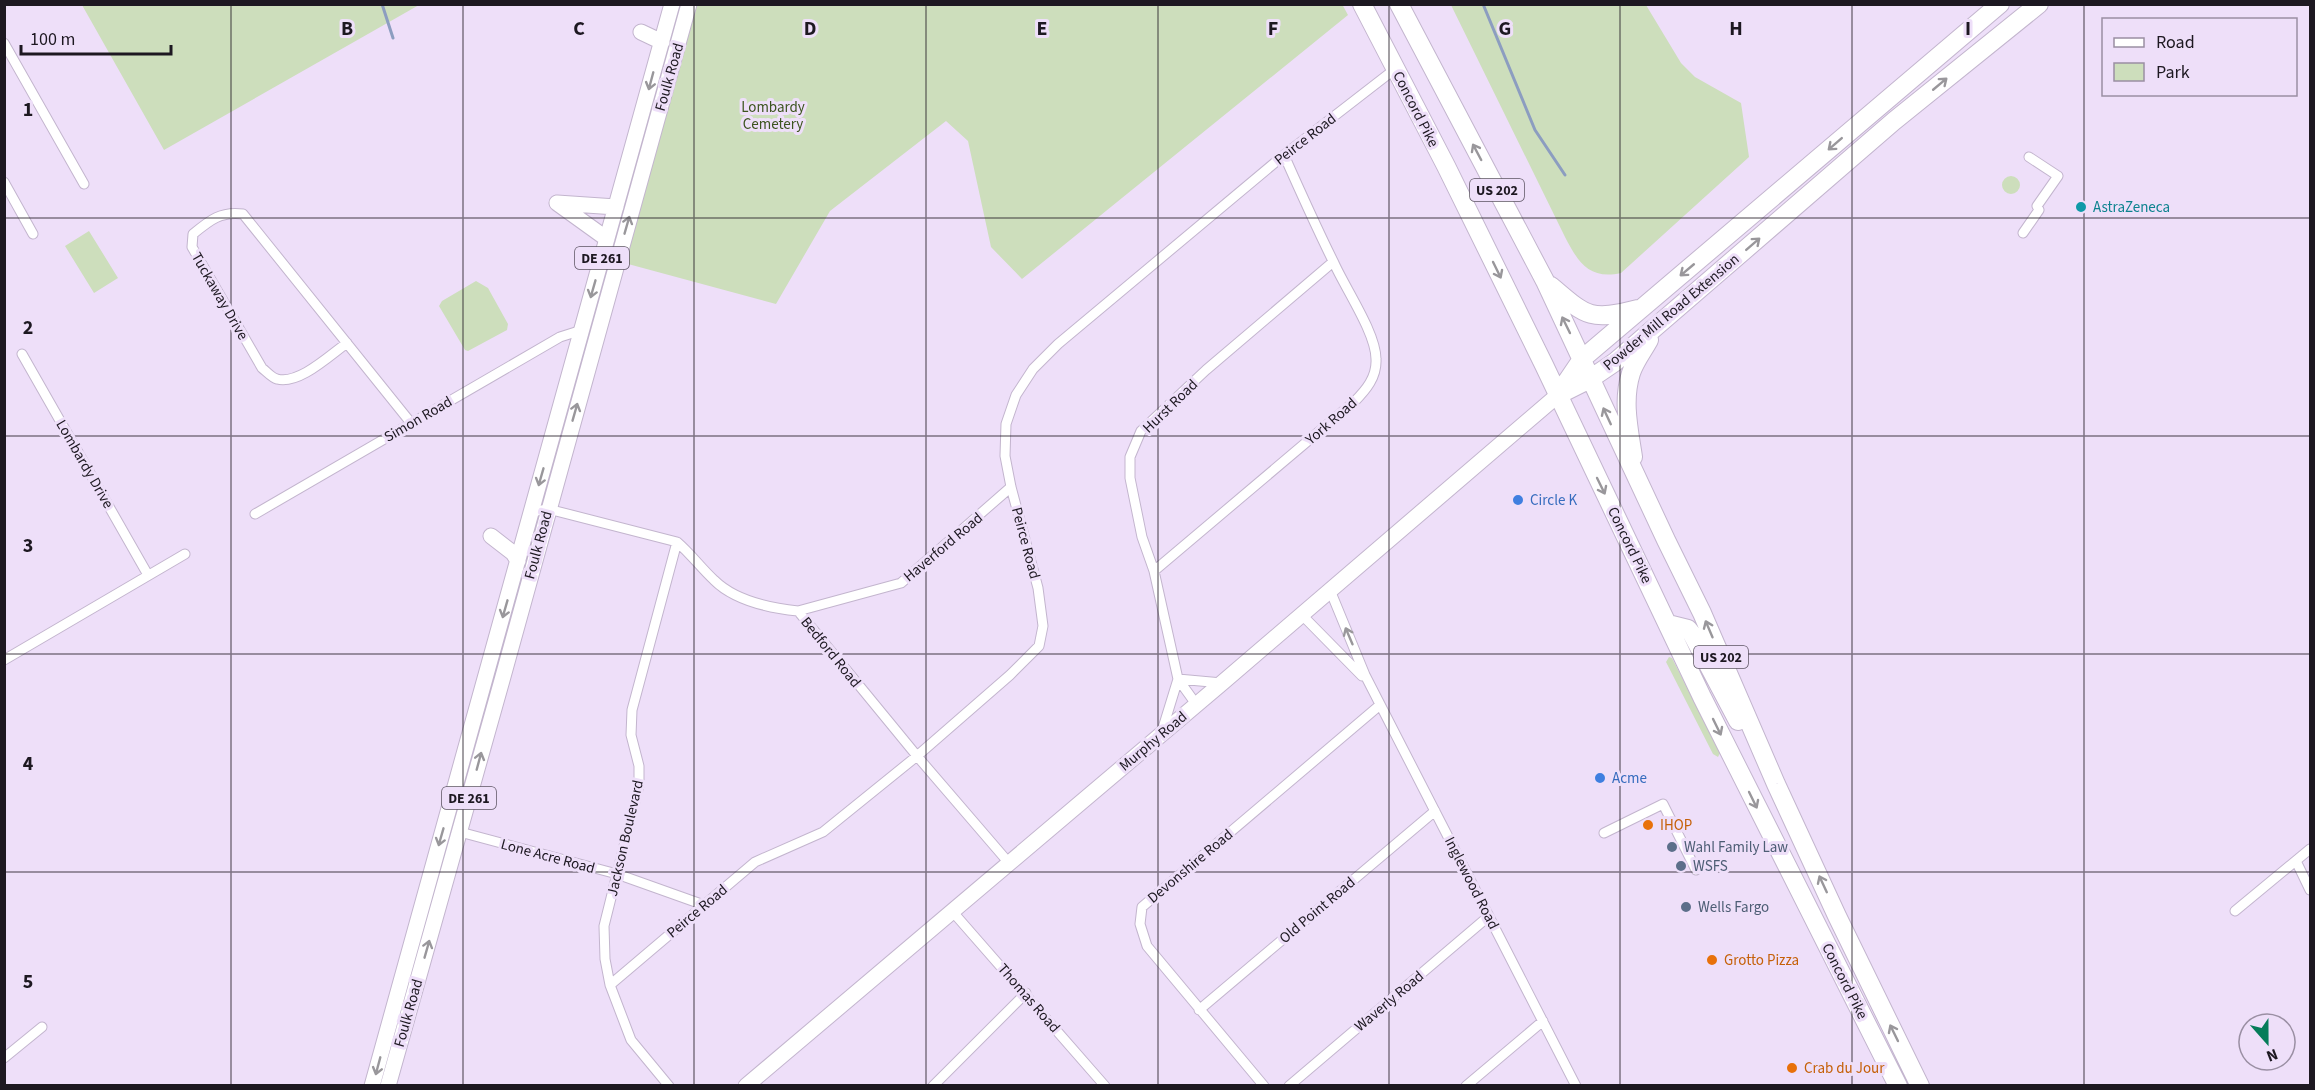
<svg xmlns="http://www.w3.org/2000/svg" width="2315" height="1090" font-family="'Source Sans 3',sans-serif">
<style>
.green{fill:#cddebc}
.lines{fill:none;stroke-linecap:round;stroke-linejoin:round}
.stream{stroke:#8c9dc0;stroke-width:3}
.street-casing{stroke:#c3b5ce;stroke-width:11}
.primary-casing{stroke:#c3b5ce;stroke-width:17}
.highway-casing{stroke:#c3b5ce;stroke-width:20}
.street{stroke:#fff;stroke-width:9}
.primary{stroke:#fff;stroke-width:15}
.highway{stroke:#fff;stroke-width:18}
.oneway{stroke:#99979b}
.grid{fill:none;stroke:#1d1821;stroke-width:1.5;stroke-opacity:0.55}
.culture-dot{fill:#0f9aa8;stroke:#eedff9;stroke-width:2}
.shop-dot{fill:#3f7fe0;stroke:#eedff9;stroke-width:2}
.food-dot{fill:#e8710a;stroke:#eedff9;stroke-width:2}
.service-dot{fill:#5c6f8a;stroke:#eedff9;stroke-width:2}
.labels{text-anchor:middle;stroke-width:6;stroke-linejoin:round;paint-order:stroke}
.shield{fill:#eedff9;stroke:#5c5462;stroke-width:1.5}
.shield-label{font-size:14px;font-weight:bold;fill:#1d1821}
.street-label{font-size:15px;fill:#1d1821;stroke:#eedff9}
.park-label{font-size:15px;fill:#3c541e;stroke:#eedff9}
.culture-label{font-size:15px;fill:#0d838f;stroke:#eedff9;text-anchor:start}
.shop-label{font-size:15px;fill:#366cbe;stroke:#eedff9;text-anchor:start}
.food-label{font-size:15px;fill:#c56008;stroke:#eedff9;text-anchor:start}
.service-label{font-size:15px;fill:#4e5e75;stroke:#eedff9;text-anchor:start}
.grid-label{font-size:20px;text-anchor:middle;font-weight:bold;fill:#1d1821;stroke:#eedff9;stroke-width:6;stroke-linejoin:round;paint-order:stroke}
</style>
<rect width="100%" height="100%" fill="#eedff9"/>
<path class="green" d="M1342 4 1348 15 1022 279 991 247 968 141 946 121 830 211 776 304 617 261 689 5Z
M82 5H419L164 150Z
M1451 5H1646L1681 63 1695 77 1741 103 1749 157 1621 273C1589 280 1578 262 1565 237Z
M2002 185a9 9 0 1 1 18 0a9 9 0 1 1-18 0Z
M89 231 118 278 94 293 65 246Z
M476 281 488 288 508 324 507 330 468 351 465 350 439 306 442 301Z
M1669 657 1672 658 1720 753 1718 757 1713 754 1666 662Z"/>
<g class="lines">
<path class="stream" d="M382 4 393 38
M1483 4 1535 130 1565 175"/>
<defs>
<path id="street" d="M4 43 84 184
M4 182 33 234
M2023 233 2039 210 2037 206 2058 176 2029 157
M347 343C330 355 299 385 277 379 272 378 266 371 262 368L192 247 193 234C210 220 221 211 243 214L411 423
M22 354 148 575
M531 512 548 509 677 542C691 554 701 568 714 580 735 601 769 608 798 611L917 756 1009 863
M255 514 560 337 582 330
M1154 571 1354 402C1366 390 1377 377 1376 359 1376 333 1345 288 1334 263 1316 227 1300 191 1284 155
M1330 590 1365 675 1576 1086
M798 611 901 583 1011 487
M1301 614 1362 676
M4 660 185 554
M1178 679 1222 683
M1196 704 1178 679 1154 571 1142 537 1130 478V457L1141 431 1206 370 1333 262
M1162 731 1178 679
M460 832 617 874 704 905
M1604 833 1663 804 1696 870
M2296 861 2310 890
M952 911 1105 1086
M2235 911 2310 849
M610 985 755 862 823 832 917 756 1010 675 1039 646 1043 626 1038 588 1011 487 1005 456 1006 424 1016 395 1033 369 1058 344 1284 155 1395 69
M1199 1010 1435 811
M4 1058 42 1027
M669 1086 631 1040 610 985 605 959 604 926 639 786V766L631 735 632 710 677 542
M933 1086 1026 993
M1264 1086 1147 946 1140 924 1142 907 1380 705
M1289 1086 1489 916
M1466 1086 1543 1021"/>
<path id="primary" d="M641 32 662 42
M557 203 607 239
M557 203 616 207
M491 536 513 553 518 561
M372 1086 672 4
M388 1086C491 726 588 365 689 4
M746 1086 1222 683 1558 395"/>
<path id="highway" d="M1362 4 1446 166 1544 365 1702 697 1898 1086
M1399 4 1545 281 1666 540 1702 613 1776 784 1837 916 1920 1086
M1551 286C1587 317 1590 321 1638 309
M1559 393 1582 359 2000 4
M1558 395 1590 379 1615 362 1894 121 2039 4
M1633 457C1629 430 1622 401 1631 373 1635 361 1643 351 1649 340
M1668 624 1688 629 1692 634 1738 721"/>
</defs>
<use href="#street" class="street-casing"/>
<use href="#primary" class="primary-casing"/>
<use href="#highway" class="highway-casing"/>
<use href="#street" class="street"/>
<use href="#primary" class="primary"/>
<use href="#highway" class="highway"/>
</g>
<defs><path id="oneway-shaft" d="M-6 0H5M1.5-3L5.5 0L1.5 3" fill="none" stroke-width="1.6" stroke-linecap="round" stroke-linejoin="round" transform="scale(1.5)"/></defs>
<g class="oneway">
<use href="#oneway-shaft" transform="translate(651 81) rotate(105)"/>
<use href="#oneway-shaft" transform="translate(1940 84) rotate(-40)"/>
<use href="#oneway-shaft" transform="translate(1835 144) rotate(139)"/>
<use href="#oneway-shaft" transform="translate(1477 152) rotate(-118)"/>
<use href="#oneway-shaft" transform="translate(627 225) rotate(-74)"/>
<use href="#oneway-shaft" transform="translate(1753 244) rotate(-41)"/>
<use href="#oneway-shaft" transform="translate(1497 270) rotate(64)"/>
<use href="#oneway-shaft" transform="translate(1687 270) rotate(140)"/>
<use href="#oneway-shaft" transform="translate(593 289) rotate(106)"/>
<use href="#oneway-shaft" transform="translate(1566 325) rotate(-116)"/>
<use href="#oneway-shaft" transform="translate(575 412) rotate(-74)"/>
<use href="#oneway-shaft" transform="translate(1607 416) rotate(-115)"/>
<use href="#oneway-shaft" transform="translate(541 477) rotate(106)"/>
<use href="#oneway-shaft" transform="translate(1601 486) rotate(64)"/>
<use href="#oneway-shaft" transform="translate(505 609) rotate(106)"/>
<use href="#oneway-shaft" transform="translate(1709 629) rotate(-113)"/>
<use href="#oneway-shaft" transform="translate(1349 636) rotate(-113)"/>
<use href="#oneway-shaft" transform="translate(1717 727) rotate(64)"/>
<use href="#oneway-shaft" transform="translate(479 761) rotate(-75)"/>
<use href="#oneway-shaft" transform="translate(1753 800) rotate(64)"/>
<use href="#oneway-shaft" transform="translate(441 837) rotate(106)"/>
<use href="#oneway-shaft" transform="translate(1823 884) rotate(-115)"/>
<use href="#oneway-shaft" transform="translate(427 949) rotate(-74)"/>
<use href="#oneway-shaft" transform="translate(1894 1033) rotate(-116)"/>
<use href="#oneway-shaft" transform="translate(378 1066) rotate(105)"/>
</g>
<path class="grid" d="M231 4V1086M463 4V1086M694 4V1086M926 4V1086M1158 4V1086M1389 4V1086M1620 4V1086M1852 4V1086M2084 4V1086M4 218H2310M4 436H2310M4 654H2310M4 872H2310"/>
<circle class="culture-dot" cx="2081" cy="207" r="6"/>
<g class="shop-dot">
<circle cx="1518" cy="500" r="6"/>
<circle cx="1600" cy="778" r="6"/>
</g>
<g class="food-dot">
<circle cx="1648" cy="825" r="6"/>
<circle cx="1712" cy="960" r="6"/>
<circle cx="1792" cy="1068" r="6"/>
</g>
<g class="service-dot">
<circle cx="1672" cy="847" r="6"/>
<circle cx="1681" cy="866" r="6"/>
<circle cx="1686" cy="907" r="6"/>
</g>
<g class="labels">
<g class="shield">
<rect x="1470" y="179" width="54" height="22" rx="4.5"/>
<rect x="575" y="247" width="54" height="22" rx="4.5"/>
<rect x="1694" y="646" width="54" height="22" rx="4.5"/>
<rect x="442" y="787" width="54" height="22" rx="4.5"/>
</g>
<g class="shield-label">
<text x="1497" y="195">US 202</text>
<text x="602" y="263">DE 261</text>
<text x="1721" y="662">US 202</text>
<text x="469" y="803">DE 261</text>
</g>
<g class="street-label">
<text transform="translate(669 77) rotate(-74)" y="5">Foulk Road</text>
<text transform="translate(1416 109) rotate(63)" y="5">Concord Pike</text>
<text transform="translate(1305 139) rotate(-38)" y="5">Peirce Road</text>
<text transform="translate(220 296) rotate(60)" y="5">Tuckaway Drive</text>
<text transform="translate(1671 312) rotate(-40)" y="5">Powder Mill Road Extension</text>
<text transform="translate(1170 406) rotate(-44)" y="5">Hurst Road</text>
<text transform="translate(418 419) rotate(-30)" y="5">Simon Road</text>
<text transform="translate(1331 421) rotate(-41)" y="5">York Road</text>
<text transform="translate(85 464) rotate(60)" y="5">Lombardy Drive</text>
<text transform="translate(1026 543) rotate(75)" y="5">Peirce Road</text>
<text transform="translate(538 545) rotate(-75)" y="5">Foulk Road</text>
<text transform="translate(1630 545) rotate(64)" y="5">Concord Pike</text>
<text transform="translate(943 547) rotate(-40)" y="5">Haverford Road</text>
<text transform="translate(831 652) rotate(51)" y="5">Bedford Road</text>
<text transform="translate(1153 741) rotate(-40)" y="5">Murphy Road</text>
<text transform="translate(625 838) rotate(-77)" y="5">Jackson Boulevard</text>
<text transform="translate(548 856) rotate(15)" y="5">Lone Acre Road</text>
<text transform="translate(1190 866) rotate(-40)" y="5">Devonshire Road</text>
<text transform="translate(1472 883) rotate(63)" y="5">Inglewood Road</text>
<text transform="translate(1317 910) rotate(-40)" y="5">Old Point Road</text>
<text transform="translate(697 911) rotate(-40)" y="5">Peirce Road</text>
<text transform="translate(1845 981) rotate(63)" y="5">Concord Pike</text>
<text transform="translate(1029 998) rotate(49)" y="5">Thomas Road</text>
<text transform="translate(1389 1001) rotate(-40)" y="5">Waverly Road</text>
<text transform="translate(408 1013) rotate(-74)" y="5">Foulk Road</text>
</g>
<g class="park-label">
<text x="773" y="112">Lombardy<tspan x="773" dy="17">Cemetery</tspan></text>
</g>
<g class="culture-label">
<text x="2093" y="212">AstraZeneca</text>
</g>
<g class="shop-label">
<text x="1530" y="505">Circle K</text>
<text x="1612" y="783">Acme</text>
</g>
<g class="food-label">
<text x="1660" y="830">IHOP</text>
<text x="1724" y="965">Grotto Pizza</text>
<text x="1804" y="1073">Crab du Jour</text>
</g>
<g class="service-label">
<text x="1684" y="852">Wahl Family Law</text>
<text x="1693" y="871">WSFS</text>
<text x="1698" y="912">Wells Fargo</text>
</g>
</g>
<g class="grid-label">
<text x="347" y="35">B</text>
<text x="579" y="35">C</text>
<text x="810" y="35">D</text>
<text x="1042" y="35">E</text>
<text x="1273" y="35">F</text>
<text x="1505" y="35">G</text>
<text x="1736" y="35">H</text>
<text x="1968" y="35">I</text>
<text x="28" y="116">1</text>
<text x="28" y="334">2</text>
<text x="28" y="552">3</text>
<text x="28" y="770">4</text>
<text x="28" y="988">5</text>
</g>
<rect width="2315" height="1090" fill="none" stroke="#1d1821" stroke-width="12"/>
<rect x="2102" y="18" width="195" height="78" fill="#eedff9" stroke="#9a8fa3" stroke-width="1.5"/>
<rect x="2114" y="38" width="30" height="9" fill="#ffffff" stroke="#9a8fa3" stroke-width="1.5"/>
<text x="2156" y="48" font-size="18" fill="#1d1821">Road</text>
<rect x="2114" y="63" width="30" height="18" fill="#cddebc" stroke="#9a8fa3" stroke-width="1.5"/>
<text x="2156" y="78" font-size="18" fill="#1d1821">Park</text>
<g transform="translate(2267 1042) rotate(159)"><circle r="28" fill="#eedff9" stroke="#9a8fa3" stroke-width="1.5"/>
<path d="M0-4.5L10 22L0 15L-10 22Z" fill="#067c59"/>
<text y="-9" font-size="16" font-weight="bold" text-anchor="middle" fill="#1d1821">N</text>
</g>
<path d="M21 45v9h150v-9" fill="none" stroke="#1d1821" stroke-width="3"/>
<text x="30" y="45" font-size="18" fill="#1d1821" stroke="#eedff9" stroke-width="4.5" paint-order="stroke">100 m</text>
</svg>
